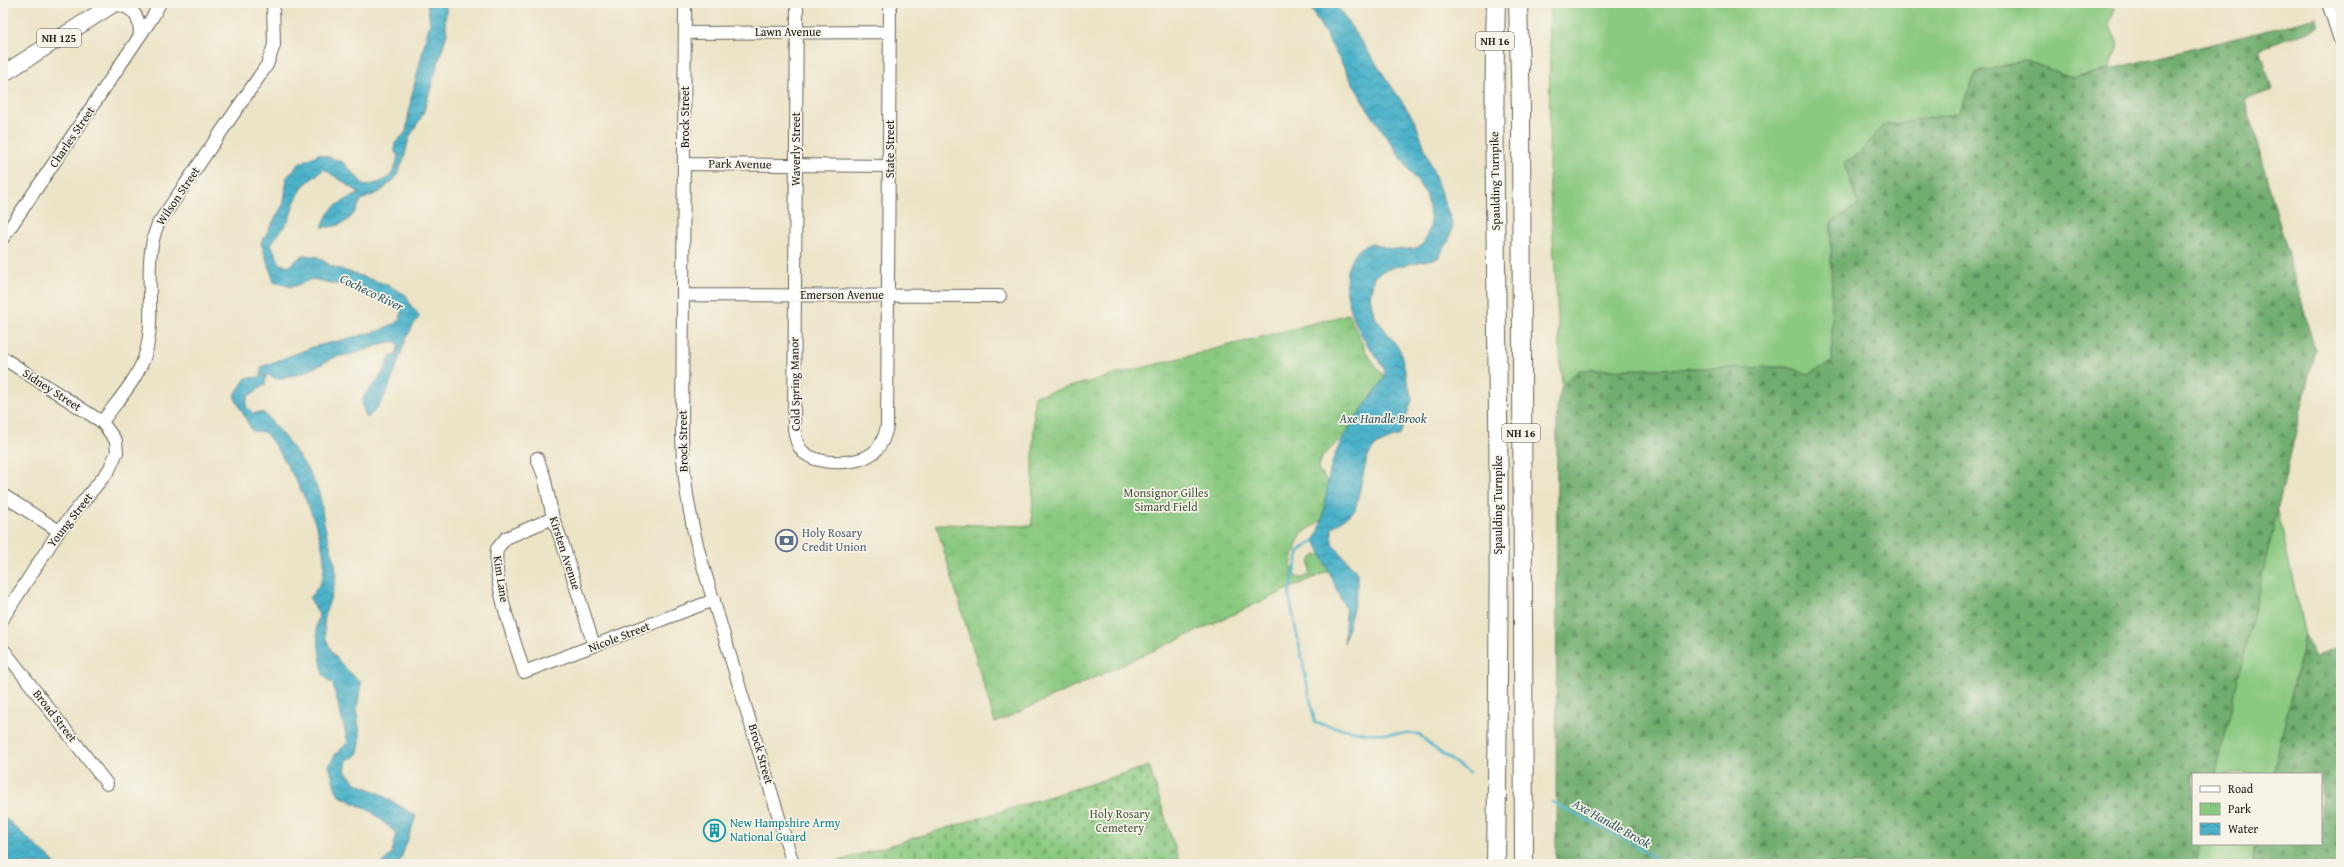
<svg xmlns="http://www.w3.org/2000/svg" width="2344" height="867" font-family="'Gentium Book Plus',serif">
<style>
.grass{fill:#8ac980;stroke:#53724e}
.forest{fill:url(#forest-firs);stroke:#466445}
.cemetery{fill:url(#cemetery-stones);stroke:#53724e}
.park{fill:url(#park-tufts);stroke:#53724e}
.water{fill:url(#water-waves);stroke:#346773}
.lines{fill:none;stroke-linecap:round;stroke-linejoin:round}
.stream{stroke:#4bb2ca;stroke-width:2.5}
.minor-casing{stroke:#656258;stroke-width:14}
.major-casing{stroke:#656258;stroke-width:18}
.highway-casing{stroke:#656258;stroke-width:20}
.minor{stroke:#fff;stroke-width:12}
.major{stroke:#fff;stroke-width:16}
.highway{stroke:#fff;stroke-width:18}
.labels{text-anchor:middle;stroke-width:3.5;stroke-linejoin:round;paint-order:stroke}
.shield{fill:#f7f3e8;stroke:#5e5c59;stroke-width:1}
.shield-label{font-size:11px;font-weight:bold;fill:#1c1c1c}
.street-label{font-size:12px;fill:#1c1c1c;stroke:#f7f3e8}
.park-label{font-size:12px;fill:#42593f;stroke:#f7f3e8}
.service-label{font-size:12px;fill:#4e5e75;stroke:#f7f3e8;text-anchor:start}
.culture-label{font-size:12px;fill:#0d838f;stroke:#f7f3e8;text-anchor:start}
.water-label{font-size:13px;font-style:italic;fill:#2f5862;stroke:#f7f3e8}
</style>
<defs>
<pattern id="forest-firs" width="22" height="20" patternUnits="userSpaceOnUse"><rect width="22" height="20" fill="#6fad6e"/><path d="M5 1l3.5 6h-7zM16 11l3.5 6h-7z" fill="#5a8c5a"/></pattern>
<pattern id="cemetery-stones" width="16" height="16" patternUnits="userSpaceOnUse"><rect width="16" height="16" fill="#8ac980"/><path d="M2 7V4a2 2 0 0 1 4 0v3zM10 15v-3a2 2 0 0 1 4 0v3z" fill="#76ac6e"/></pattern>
<pattern id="park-tufts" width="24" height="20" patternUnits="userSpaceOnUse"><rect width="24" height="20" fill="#8ac980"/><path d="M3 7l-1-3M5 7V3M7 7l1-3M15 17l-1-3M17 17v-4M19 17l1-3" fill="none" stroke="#76ac6e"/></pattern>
<pattern id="water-waves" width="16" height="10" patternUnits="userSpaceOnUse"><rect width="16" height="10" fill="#4bb2ca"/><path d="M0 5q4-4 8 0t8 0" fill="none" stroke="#3e90a3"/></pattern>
</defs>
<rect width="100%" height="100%" fill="#f7f3e8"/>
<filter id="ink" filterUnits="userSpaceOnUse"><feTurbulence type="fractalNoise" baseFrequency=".025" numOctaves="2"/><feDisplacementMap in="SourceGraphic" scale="8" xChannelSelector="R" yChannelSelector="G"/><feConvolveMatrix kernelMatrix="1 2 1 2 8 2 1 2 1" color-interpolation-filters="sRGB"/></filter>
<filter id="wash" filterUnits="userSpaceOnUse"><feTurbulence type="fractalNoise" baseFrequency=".012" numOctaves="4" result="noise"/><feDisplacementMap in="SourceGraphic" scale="16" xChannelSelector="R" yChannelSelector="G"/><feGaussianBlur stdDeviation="0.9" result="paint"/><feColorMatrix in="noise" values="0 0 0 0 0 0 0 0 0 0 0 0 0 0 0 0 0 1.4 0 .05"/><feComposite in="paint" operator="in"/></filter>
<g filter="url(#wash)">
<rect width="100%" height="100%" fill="#ece4c7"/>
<path class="grass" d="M1550 3H2098L2115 9 2109 24 2119 46 2109 69 2074 78 2024 60 1976 73 1958 113 1882 126 1862 151 1844 164 1859 204 1831 223 1832 362 1809 374 1787 367 1580 370 1562 385 1549 174Z
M2277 507 2305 636 2273 774H2216Z
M2200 844H2256L2252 864H2196Z"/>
<path class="forest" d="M2317 18 2319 27 2260 49 2272 90 2245 100 2315 350 2216 774H2193V844H2200L2196 864H1556L1557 406 1562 385 1580 370 1787 367 1809 374 1832 362 1831 223 1859 204 1844 164 1862 151 1882 126 1958 113 1976 74 2024 60 2074 78Z
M2305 636 2315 656 2341 646V864H2252L2256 844H2321V774H2273Z"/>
<path class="cemetery" d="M1149 766 1180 864H829Z"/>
<path class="park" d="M1349 314 1367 354 1390 384 1349 431 1322 457 1318 470 1329 483 1332 506 1322 520 1302 534 1297 543 1291 565 1294 575 1299 578H1303L1310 574V560L1316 555H1325L1337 567 995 723 936 524 1032 526 1034 396Z"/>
<path class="water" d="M427 3H447L445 21 447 33 423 114 409 138 404 159 395 179 380 192 361 200C354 219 342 228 322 227 330 204 340 204 360 193L324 169 304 185 294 203 289 220 271 244 280 264 289 266 303 255 318 257 331 266 385 284 406 295 411 306 420 316C395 345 398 393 367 418 355 395 369 392 380 377 385 372 387 363 390 357L396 355 399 346 395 341 384 343 357 353 335 357 304 373 277 379 266 374 265 385 248 396 246 406 253 413H264C284 437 308 463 319 493 322 502 322 513 324 523 327 537 332 550 335 564 338 579 332 594 327 608 316 641 338 663 361 682 360 692 357 704 357 714 359 729 363 740 357 755L347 760 345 771 356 783 377 792 416 816 399 864H381L392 853 396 833 372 812 340 796 336 790 329 766 335 755 348 742 333 685 323 675 316 627 319 615 310 598C314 592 321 584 323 577 332 538 289 463 265 432L252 431 234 396 246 378 261 377V367L313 347 378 331 400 321 401 309 379 298 336 284 312 279 292 287 274 282 261 243 284 203 287 177 300 163 319 154 343 162 365 186C387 181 393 179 398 156L395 152V143L406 132 411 99 430 22Z
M1308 3H1335L1415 121 1453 226 1448 242 1438 258C1418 263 1391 265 1374 276L1370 296 1374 315 1400 350 1412 400 1400 435 1375 446 1367 458 1355 510 1332 528V543L1357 573V591L1344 644 1346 610 1315 540C1328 514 1324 484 1334 457 1346 427 1368 403 1385 377 1385 361 1372 354 1365 341 1352 320 1338 280 1352 258 1357 250 1364 244 1374 244 1379 244 1385 248 1391 249 1400 250 1409 249 1418 248L1424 242 1431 224 1427 196 1365 105Z
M3 816 52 860 55 864H11L3 857Z"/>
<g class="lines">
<path class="stream" d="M1315 540 1299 551 1289 595 1315 723 1365 733 1419 734 1434 748 1469 773
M1552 802 1637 846 1661 864"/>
</g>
</g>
<g filter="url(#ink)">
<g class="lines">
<defs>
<path id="minor" d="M685 3 682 437C683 479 689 516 700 556L793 864
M797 3 794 429C795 437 797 446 803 452 819 466 857 465 873 453 882 446 885 436 887 426L890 3
M2328 3 2341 43
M114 4C134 7 140 16 140 36
M685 33 890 32
M685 164 890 166
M3 238 152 18 160 3
M684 295 1000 296
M3 358 102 422 116 441 117 452 109 470 59 531 3 618
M102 422C118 400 139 378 146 352 157 310 141 265 158 224L267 65 274 45 273 3
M537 458 544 476 553 518 563 545 594 646
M3 495 59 531
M553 518 506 538 497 549C492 581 515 641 524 672L714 600
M3 649 107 784"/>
<path id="major" d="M3 74 115 3"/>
<path id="highway" d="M1518 3 1521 110 1524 864
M1496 864C1498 714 1500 564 1498 414 1497 277 1492 140 1496 3"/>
</defs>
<use href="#minor" class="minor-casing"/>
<use href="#major" class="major-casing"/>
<use href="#highway" class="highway-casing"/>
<use href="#minor" class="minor"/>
<use href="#major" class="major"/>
<use href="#highway" class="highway"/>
</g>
</g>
<defs>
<symbol id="bank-ring" viewBox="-11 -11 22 22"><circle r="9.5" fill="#f7f3e8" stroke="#5c6f8a" stroke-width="1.5"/><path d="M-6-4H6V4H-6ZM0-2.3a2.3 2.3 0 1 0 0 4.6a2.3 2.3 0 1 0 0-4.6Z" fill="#5c6f8a"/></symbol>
<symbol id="building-ring" viewBox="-11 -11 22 22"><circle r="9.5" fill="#f7f3e8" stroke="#0f9aa8" stroke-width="1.5"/><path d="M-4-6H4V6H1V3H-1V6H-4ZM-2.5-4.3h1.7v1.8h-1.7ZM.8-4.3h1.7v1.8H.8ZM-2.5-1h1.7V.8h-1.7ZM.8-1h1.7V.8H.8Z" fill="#0f9aa8"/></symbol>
</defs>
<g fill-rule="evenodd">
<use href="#bank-ring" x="774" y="528" width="25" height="25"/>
<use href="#building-ring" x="702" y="818" width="25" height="25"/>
</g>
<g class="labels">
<g class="shield">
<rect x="37" y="29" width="44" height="18" rx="3"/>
<rect x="1476" y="32" width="38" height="18" rx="3"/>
<rect x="1502" y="424" width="38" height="18" rx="3"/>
</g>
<g class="shield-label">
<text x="59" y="42">NH 125</text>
<text x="1495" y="45">NH 16</text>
<text x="1521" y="437">NH 16</text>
</g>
<g class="street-label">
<text x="788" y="36">Lawn Avenue</text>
<text transform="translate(685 117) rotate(-90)" y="4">Brock Street</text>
<text transform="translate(72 137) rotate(-56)" y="4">Charles Street</text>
<text transform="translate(796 149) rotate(-90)" y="4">Waverly Street</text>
<text transform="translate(890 149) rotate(-90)" y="4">State Street</text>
<text transform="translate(740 164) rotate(1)" y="4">Park Avenue</text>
<text transform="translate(1495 181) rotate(-91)" y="4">Spaulding Turnpike</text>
<text transform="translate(178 196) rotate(-56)" y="4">Wilson Street</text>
<text x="842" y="299">Emerson Avenue</text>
<text transform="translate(795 384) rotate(-91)" y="4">Cold Spring Manor</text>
<text transform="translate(52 390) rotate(33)" y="4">Sidney Street</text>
<text transform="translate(683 441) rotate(-91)" y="4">Brock Street</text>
<text transform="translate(1498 505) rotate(-90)" y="4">Spaulding Turnpike</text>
<text transform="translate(70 520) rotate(-52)" y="4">Young Street</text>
<text transform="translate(565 553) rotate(72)" y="4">Kirsten Avenue</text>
<text transform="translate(501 579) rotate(81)" y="4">Kim Lane</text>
<text transform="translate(619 637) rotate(-21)" y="4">Nicole Street</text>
<text transform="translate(55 716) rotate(52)" y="4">Broad Street</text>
<text transform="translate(761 754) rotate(74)" y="4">Brock Street</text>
</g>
<g class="park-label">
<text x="1166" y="497">Monsignor Gilles<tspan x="1166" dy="14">Simard Field</tspan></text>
<text x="1120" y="818">Holy Rosary<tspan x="1120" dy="14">Cemetery</tspan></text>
</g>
<g class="service-label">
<text x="802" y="537">Holy Rosary<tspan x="802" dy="14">Credit Union</tspan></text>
</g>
<g class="culture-label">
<text x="730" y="827">New Hampshire Army<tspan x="730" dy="14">National Guard</tspan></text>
</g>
<g class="water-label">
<text transform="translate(372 292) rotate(26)" y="5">Cocheco River</text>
<text x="1383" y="423">Axe Handle Brook</text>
<text transform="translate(1612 823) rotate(29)" y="5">Axe Handle Brook</text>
</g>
</g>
<rect width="2344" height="867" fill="none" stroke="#f7f3e8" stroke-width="16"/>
<rect x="2192" y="773" width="130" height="72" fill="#f7f3e8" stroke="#9f9d96"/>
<rect x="2200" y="786" width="20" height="6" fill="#ffffff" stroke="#9f9d96"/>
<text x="2228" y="793" font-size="12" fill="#1c1c1c">Road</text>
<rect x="2200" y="803" width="20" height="12" fill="url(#park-tufts)" stroke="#9f9d96"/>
<text x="2228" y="813" font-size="12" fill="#1c1c1c">Park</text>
<rect x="2200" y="823" width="20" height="12" fill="url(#water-waves)" stroke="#9f9d96"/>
<text x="2228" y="833" font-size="12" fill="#1c1c1c">Water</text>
</svg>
